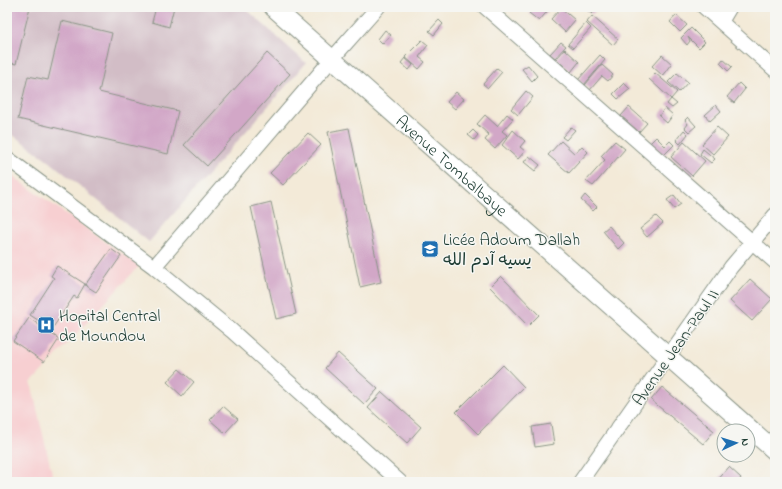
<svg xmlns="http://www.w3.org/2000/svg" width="782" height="489" font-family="'Indie Flower','Playpen Sans Arabic',sans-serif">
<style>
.built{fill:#f7cfd1}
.industrial{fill:#d2bdc6}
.building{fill:#d2a7c7}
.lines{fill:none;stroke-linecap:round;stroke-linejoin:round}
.minor-casing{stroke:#899486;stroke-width:16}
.major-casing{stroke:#899486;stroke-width:20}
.minor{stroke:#fff;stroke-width:14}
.major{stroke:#fff;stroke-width:18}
.labels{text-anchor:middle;stroke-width:3;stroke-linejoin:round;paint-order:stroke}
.street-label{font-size:17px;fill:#1f3d34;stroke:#f6f6f2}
.poi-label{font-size:17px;fill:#1f3d34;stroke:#f6f6f2;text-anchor:start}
</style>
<rect width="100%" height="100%" fill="#f6f6f2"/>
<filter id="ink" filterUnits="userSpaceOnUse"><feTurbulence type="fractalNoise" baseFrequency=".025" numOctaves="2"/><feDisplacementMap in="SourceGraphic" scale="8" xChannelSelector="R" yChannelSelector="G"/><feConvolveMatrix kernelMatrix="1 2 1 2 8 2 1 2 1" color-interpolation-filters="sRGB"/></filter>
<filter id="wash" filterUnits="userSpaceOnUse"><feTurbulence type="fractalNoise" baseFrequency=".012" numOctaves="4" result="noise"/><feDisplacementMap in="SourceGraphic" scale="16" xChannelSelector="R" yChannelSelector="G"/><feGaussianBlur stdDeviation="0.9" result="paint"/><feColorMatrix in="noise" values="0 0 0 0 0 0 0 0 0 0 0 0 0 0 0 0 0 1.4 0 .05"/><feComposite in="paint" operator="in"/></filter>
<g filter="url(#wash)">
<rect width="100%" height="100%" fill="#f3ead8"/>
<path class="built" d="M7 172 139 266 31 383 54 482H7Z"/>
<path class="industrial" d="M7 7H244L306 63 149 242 44 157 7 131Z"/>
<g id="blocks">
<path class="building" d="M11 7H30L16 64 7 62V23Z
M148 7H174L169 27 152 22 155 11 148 9Z
M534 7H551L539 21 529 13Z
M590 7H599L592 14 587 10Z
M561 8 575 20 565 32 551 19Z
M676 15 687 25 680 32 670 22Z
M592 16 618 39 613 45 587 22Z
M439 20 443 24 434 35 429 31Z
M62 21 112 33 99 92 178 111 168 154 18 119 28 76 48 80Z
M586 23 591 28 573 48 568 44Z
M691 28 705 42 699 48 688 37 690 41 687 45 681 38Z
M385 30 391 35 383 44 378 39Z
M422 40 428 45 419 57 425 62 419 69 405 57Z
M561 42 566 46 555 58 550 54Z
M565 49 579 62 571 72 556 59Z
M267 53 290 74 207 166 184 145Z
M600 55 605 60 584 85 578 80Z
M662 55 672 64 663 76 652 66Z
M405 58 413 65 409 70 401 63Z
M723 59 732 67 728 71 720 63Z
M528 65 537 76 532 81 522 69Z
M602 65 613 75 608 81 602 76 590 90 585 85Z
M497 68 502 72 488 88 483 84Z
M655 73 677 92 671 99 649 79Z
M677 73 688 82 679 92 668 82Z
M624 83 630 89 618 99 613 94Z
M739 83 745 89 734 103 727 97Z
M526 91 533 97 518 115 511 109Z
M456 92 464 99 455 109 447 102Z
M671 99 677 104 672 108 667 104Z
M716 105 721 111 710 121 705 115Z
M629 107 647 123 639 132 621 116Z
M665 108 673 115 667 123 659 116Z
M507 114 513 119 502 131 507 135 495 149 485 140 489 135 477 124 485 115 497 126Z
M688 117 696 126 689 132 685 128 688 124 685 120Z
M571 127 575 130 566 140 562 137Z
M717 127 728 137 713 154 702 144Z
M349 128 381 282 360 287 328 132Z
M473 130 478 135 474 140 468 135Z
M513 130 525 141 520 147 525 151 518 159 502 145Z
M684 130 688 134 680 144 676 140Z
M308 133 321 145 283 185 270 173Z
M656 137 665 146 670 141 674 145 663 156 650 143Z
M561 141 575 154 582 146 588 152 569 173 548 155Z
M615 141 625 149 593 186 586 181 605 160 601 156Z
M684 142 705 161 692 176 671 157Z
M703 149 715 159 711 163 700 154Z
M529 156 540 165 535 171 524 162Z
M585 195 597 207 593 211 581 200Z
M674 195 681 204 674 209 667 200Z
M271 202 296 314 276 319 251 207Z
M656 216 663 223 647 237 640 229Z
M609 226 624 243 618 249 603 231Z
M111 249 121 256 96 292 85 285Z
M57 266 85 284 77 298 74 296 52 329 30 315 54 278 51 276Z
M501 276 539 315 528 326 490 287Z
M750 279 772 299 752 321 730 301Z
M29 318 59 339 44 362 13 341Z
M338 353 378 389 364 404 325 368Z
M503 365 524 387 478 434 456 412Z
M179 369 194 382 182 396 167 382Z
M662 387 714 431 703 444 651 400Z
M382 392 421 427 407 443 368 408Z
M223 406 238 419 225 433 210 420Z
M551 424 554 444 535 447 532 427Z
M729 467 741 478 738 482H716Z"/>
</g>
</g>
<g filter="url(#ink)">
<use href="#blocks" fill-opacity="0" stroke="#899486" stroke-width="1"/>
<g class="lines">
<defs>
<path id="minor" d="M485 7 775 262
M704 7 775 70
M721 22 730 7
M7 158 154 267 232 331 400 482
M154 267 332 59 378 7
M580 482 731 267 775 215"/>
<g id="major">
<path id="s1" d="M273 7 775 451"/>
</g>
</defs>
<use href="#minor" class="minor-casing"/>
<use href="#major" class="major-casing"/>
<use href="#minor" class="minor"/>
<use href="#major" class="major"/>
</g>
</g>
<defs>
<symbol id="school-square" viewBox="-11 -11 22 22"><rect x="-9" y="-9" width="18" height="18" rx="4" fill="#1f6fb2" stroke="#f6f6f2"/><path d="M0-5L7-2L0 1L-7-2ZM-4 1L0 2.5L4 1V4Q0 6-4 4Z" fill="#fff"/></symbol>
<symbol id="hospital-square" viewBox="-11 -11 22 22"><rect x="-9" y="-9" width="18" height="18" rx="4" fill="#1f6fb2" stroke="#f6f6f2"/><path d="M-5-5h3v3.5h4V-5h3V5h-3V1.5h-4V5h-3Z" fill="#fff"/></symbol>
</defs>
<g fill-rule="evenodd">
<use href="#school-square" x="420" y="239" width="20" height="20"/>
<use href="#hospital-square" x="36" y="315" width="20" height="20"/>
</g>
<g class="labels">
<g class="street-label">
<text dy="6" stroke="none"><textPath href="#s1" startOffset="239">Avenue Tombalbaye</textPath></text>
<text transform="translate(675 347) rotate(-55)" y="6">Avenue Jean-Paul II</text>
</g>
<g class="poi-label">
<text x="443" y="245">Licée Adoum Dallah<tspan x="443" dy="20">يسيه آدم الله</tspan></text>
<text x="59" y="321">Hopital Central<tspan x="59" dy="20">de Moundou</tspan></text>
</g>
</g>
<rect width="782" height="489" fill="none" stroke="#f6f6f2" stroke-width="24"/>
<g transform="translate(736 443) rotate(86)"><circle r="19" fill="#f6f6f2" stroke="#a0aca6"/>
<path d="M0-3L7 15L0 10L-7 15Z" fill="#1f6fb2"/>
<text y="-6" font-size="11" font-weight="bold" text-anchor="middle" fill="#1f3d34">N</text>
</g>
</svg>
